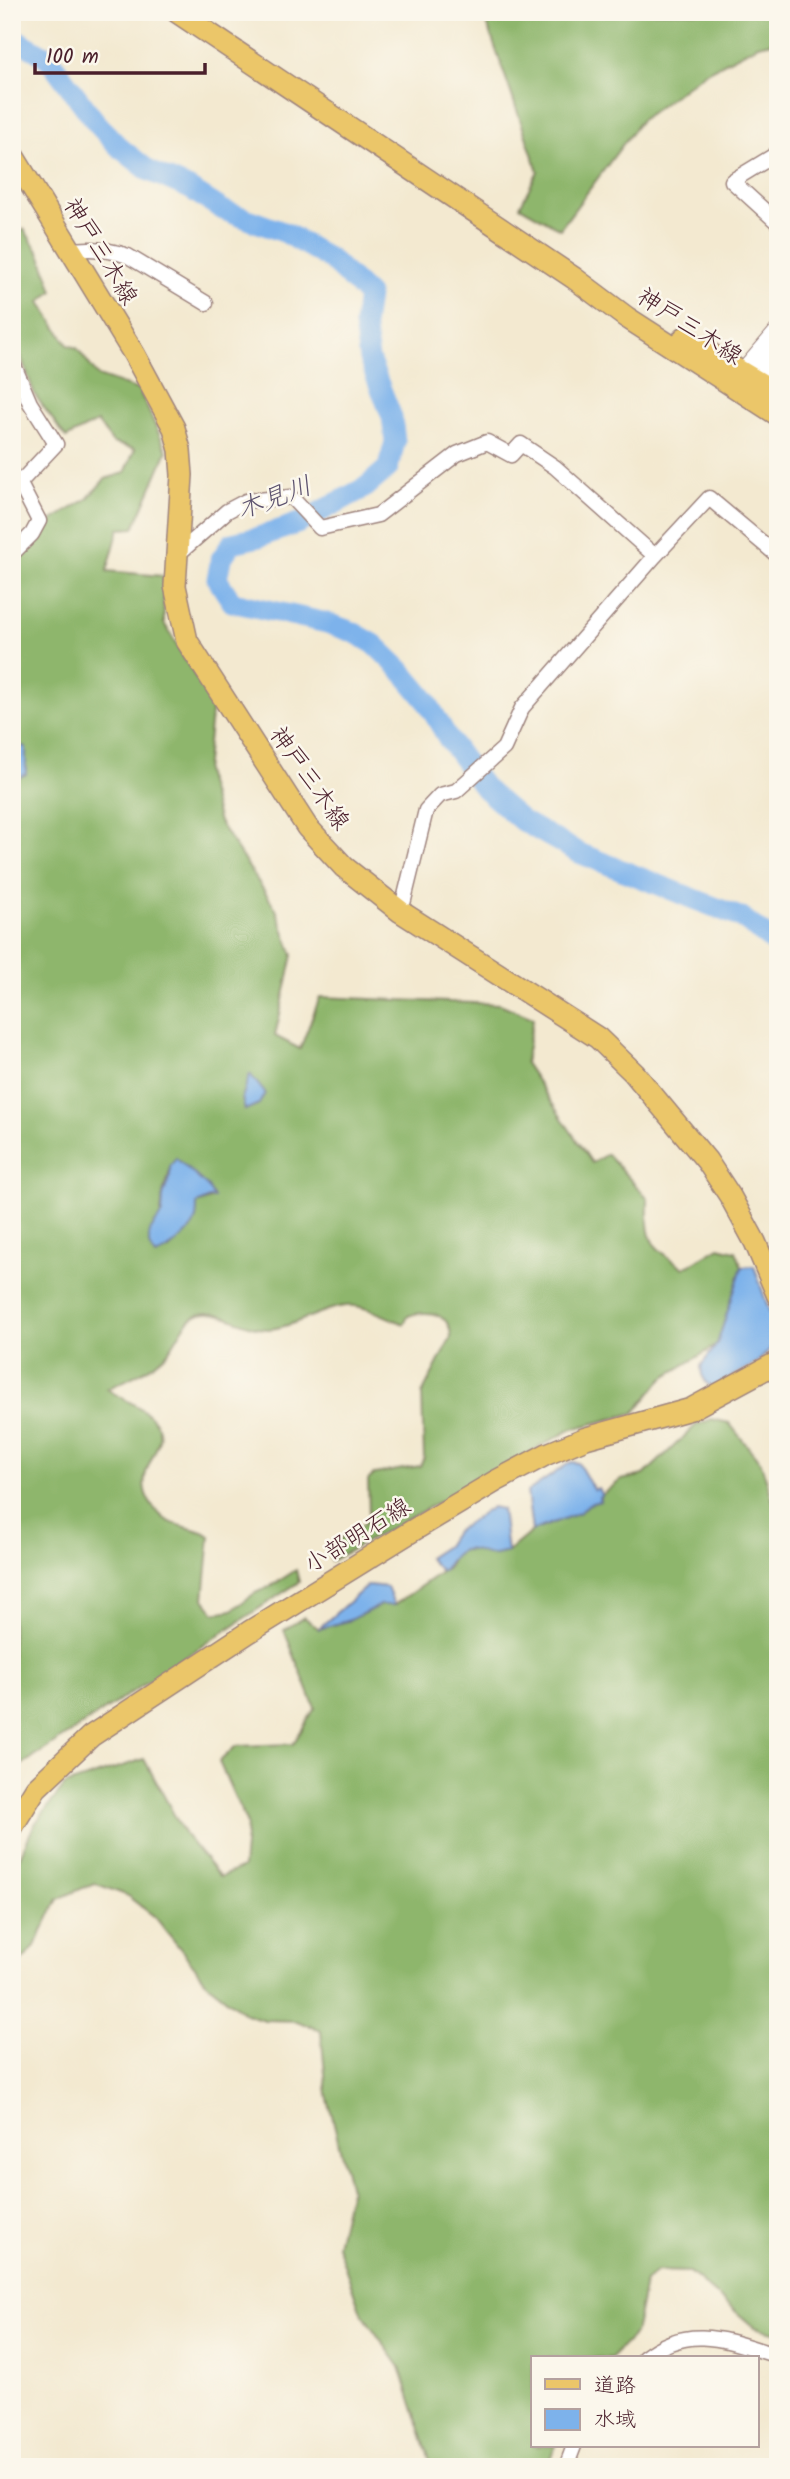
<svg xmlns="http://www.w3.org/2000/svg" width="790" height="2479" font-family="Kalam,'Klee One',sans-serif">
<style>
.forest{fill:#8eb66c;stroke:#6c6a4c;stroke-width:2;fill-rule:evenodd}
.water{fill:#7db2eb;stroke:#64688b;stroke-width:2}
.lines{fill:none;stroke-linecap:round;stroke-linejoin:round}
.river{stroke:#7db2eb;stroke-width:21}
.minor-casing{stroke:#9e847e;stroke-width:17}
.tertiary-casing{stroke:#9e847e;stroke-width:20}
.primary-casing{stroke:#9e847e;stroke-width:24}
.minor{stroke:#fff;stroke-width:14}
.tertiary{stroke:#fff;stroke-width:18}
.primary{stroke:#ebc669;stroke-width:21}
.labels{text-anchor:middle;stroke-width:5;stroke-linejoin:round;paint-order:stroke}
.street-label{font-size:24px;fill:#4a1f2b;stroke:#fbf7ec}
.water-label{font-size:26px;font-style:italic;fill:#5c526e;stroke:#fbf7ec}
</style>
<rect width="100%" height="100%" fill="#fbf7ec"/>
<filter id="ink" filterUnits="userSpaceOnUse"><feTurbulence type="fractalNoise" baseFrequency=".0143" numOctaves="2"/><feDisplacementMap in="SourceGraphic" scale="14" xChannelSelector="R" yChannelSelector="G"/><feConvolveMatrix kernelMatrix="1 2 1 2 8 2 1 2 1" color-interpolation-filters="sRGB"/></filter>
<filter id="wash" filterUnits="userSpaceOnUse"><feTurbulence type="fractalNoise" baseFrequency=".00686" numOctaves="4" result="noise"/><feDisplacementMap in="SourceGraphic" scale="28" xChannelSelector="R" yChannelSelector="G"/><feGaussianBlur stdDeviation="1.57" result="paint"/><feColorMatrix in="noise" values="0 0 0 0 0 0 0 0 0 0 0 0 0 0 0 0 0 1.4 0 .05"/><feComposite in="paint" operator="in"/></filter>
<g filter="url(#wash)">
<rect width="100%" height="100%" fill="#f3e9d0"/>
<path class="forest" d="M483 12H778V41L758 45 704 73 641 120 560 229 520 206 538 171Z
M24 229 41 256 53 291 40 302 68 345 77 348 98 376 139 390 167 451 134 528 119 529 107 571 163 576 164 623 212 705 205 772 219 822 276 909 293 955 275 1036 300 1049 320 997 500 1004 533 1018 525 1063 592 1163 607 1154 648 1199C647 1243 648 1243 684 1268L719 1247 736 1251 742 1267 717 1345 663 1378 634 1413 572 1429 331 1561 326 1548 365 1523 369 1515 368 1480 375 1474 420 1466 424 1458 422 1394 451 1337C450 1312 428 1310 408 1316L404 1324C390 1319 369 1307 354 1306 330 1303 295 1328 267 1329 245 1329 221 1308 200 1314 182 1320 178 1342 166 1354 150 1370 126 1380 107 1389 123 1400 143 1406 155 1422 176 1449 114 1477 165 1519 177 1528 197 1527 210 1536L204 1599 215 1613 232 1610 255 1593 271 1586 296 1570 299 1582 20 1766 12 1776V775L19 777 26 774V747L12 744V563L38 536 46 524 87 499 105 479 125 473 135 449 113 443 97 422 66 438 35 395 12 332 22 290 17 264 12 256V235ZM170 1167 213 1198 197 1204C194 1233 186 1231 168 1250L158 1222C163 1213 161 1205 163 1194 165 1185 170 1177 170 1167Z
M712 1419 729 1423 761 1463 778 1517V2333L754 2327 689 2272 656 2271 645 2283 635 2334 611 2358H533V2446H556L546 2467H432L400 2367 361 2312 337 2245 350 2189 327 2095 321 2031 297 2021 264 2020 246 2014 210 1986 155 1917 126 1895 94 1883 58 1899 34 1948 12 1971V1874L34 1825 65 1785 144 1759 185 1835 220 1877 243 1867 247 1824 219 1762 236 1746 293 1744 315 1708 284 1630 304 1617 319 1629 350 1620 380 1605H394L448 1567 455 1555 462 1550H475L493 1555 507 1552 532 1531 579 1513 589 1504 600 1501 599 1497 621 1480 644 1475 696 1425Z"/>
<path class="water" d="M12 744 26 747V774L19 777 12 775Z
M250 1074 265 1093 259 1104 245 1110 242 1098Z
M176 1158 208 1187 214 1198H209L197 1204C197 1209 197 1217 195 1222 191 1233 167 1251 156 1256L149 1245V1232L162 1214 163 1196 170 1175V1167Z
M754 1266 772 1319 773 1346 758 1362 713 1387 707 1384 702 1375 701 1366 717 1344 742 1267Z
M571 1462 578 1463 594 1490 598 1488 602 1496 599 1497 600 1501 589 1504 579 1513 532 1531 527 1492Z
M492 1507 502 1509 507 1552C503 1553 499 1554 495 1555 484 1556 472 1546 461 1551 452 1554 449 1566 441 1571L428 1558 446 1546 455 1532Z
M368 1585 387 1587 394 1605H380L350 1620 318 1629Z"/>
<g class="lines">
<path class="river" d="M12 37 45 56 52 63 98 125 119 147 149 171 190 189 223 210 286 233 331 260 368 295 364 325 369 359 392 417 395 442 388 468 366 487 299 523 259 537 232 543 221 559 217 579 232 602 327 623 353 632 374 644 400 669 426 700 449 740 485 789 522 821 579 853 742 918 778 945"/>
</g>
</g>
<g filter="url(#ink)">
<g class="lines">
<defs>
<path id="minor" d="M778 153 732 181 778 223
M71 251C89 247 110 250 128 256L206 303
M12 361 30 403 56 444 12 491
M12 474 18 486 22 488 39 521 32 534 12 554
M177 555 227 511 246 501 291 497 320 528 378 515 457 454 487 442 511 455 521 444 555 467 655 556
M401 912 426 810 440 795 456 791 504 748 522 708 655 556 709 498 778 556
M644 2358C689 2322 729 2341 778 2356
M566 2467 574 2446"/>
<path id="tertiary" d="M754 378 778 352
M740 386 744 372 778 332"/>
<path id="primary" d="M177 12 574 278 626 317 778 415
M12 154 134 354 174 428 180 450 182 475 175 586 187 641 307 827 344 867 401 912 598 1038 634 1073 707 1161 730 1196 755 1242 778 1296
M684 338 778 394
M12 1827 36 1788 91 1736 249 1632 412 1531 496 1481 547 1454 586 1438 691 1409 778 1362"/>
</defs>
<use href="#minor" class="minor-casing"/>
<use href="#tertiary" class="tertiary-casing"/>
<use href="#primary" class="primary-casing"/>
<use href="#minor" class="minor"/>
<use href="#tertiary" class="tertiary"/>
<use href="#primary" class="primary"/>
</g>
</g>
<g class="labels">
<g class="street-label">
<text transform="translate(101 251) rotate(59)" y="8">神戸三木線</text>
<text transform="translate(690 326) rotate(33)" y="8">神戸三木線</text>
<text transform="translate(310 778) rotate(55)" y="8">神戸三木線</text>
<text transform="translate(357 1535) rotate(-32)" y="8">小部明石線</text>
</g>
<g class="water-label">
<text transform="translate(274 497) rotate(-20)" y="9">木見川</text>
</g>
</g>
<rect width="790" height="2479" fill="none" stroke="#fbf7ec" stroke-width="42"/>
<rect x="531" y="2356" width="228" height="91" fill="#fbf7ec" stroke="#b4a19f" stroke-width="2"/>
<rect x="545" y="2379" width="35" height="10" fill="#ebc669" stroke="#b4a19f" stroke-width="2"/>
<text x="594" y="2392" font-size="21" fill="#4a1f2b">道路</text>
<rect x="545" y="2409" width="35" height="21" fill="#7db2eb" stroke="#b4a19f" stroke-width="2"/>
<text x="594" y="2426" font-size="21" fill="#4a1f2b">水域</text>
<path d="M35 63v10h170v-10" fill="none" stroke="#4a1f2b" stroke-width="3.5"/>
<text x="46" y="63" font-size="21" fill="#4a1f2b" stroke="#fbf7ec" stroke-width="5" paint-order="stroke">100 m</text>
</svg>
